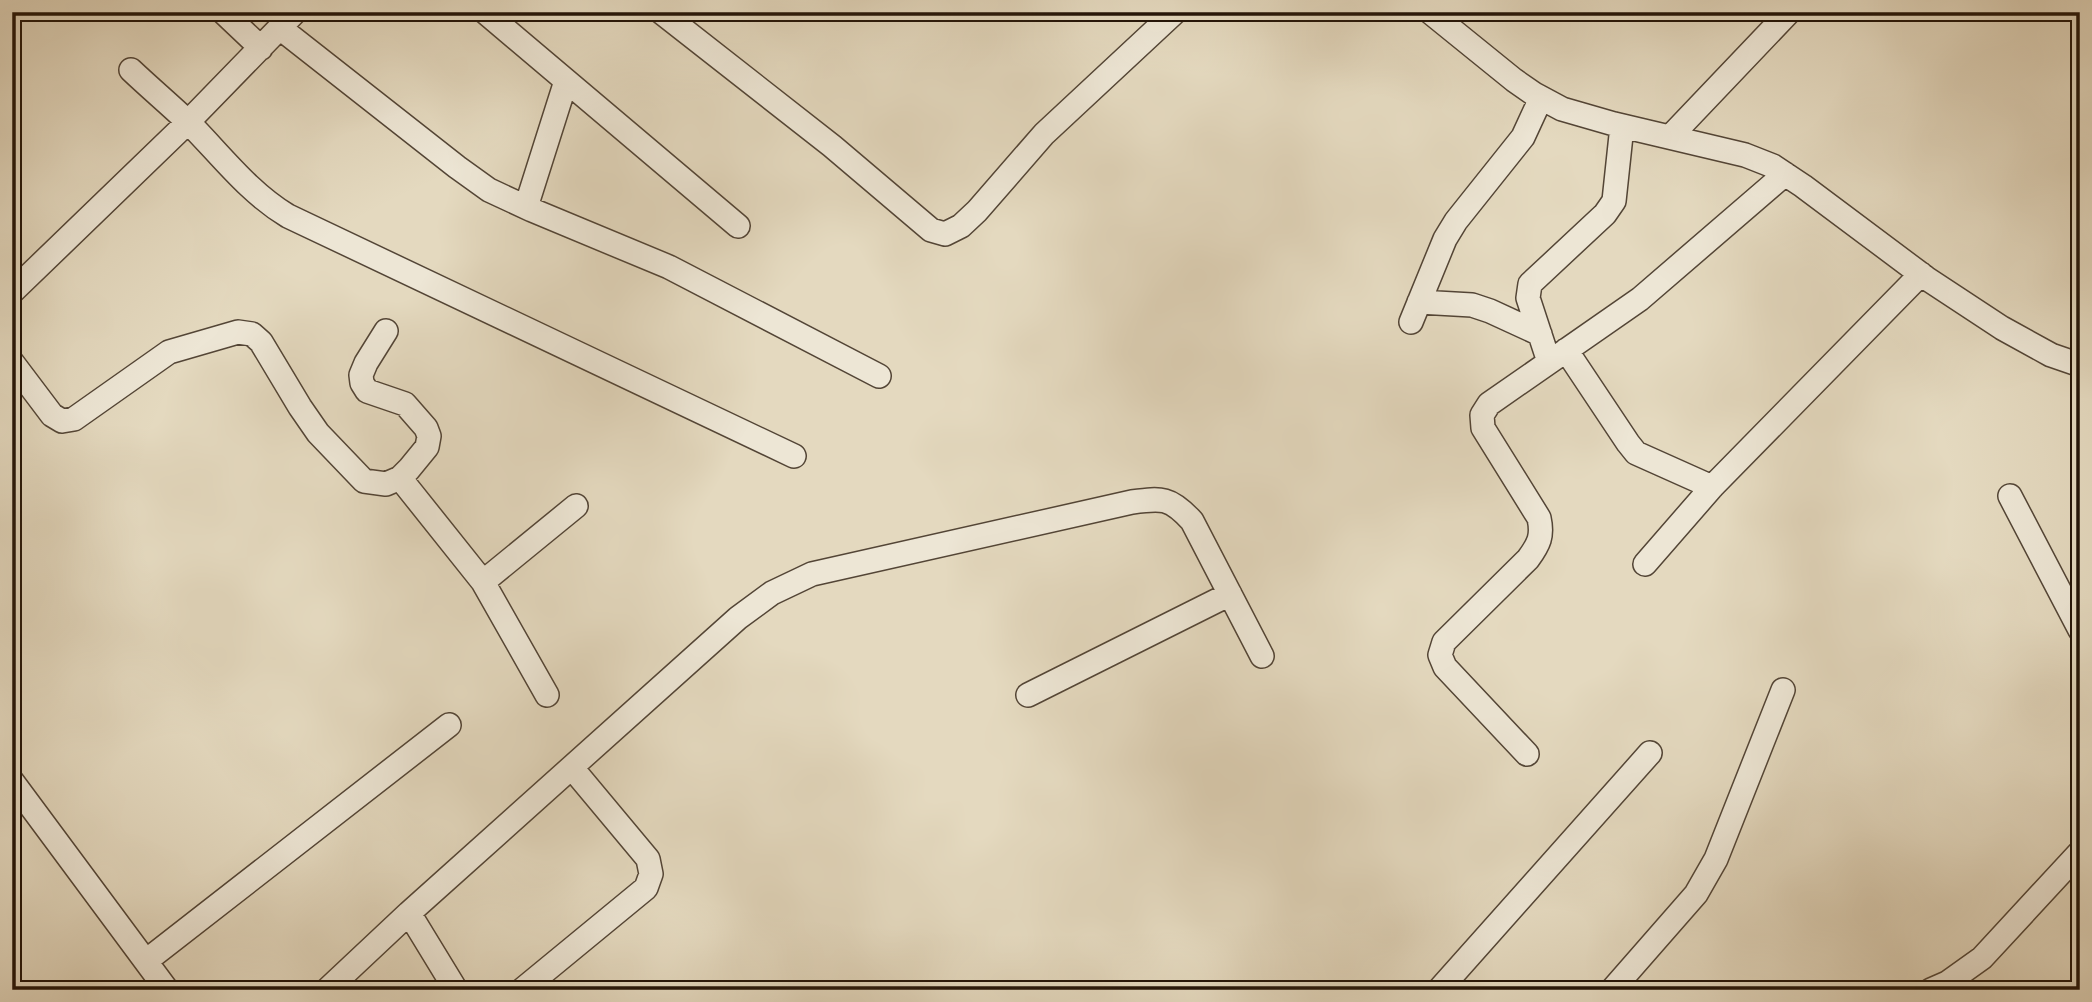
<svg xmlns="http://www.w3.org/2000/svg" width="2092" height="1002" font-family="'IM FELL English',serif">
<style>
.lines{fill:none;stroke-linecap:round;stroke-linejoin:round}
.street-casing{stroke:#534536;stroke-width:26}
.street{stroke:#ede6d5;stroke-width:23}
</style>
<rect width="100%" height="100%" fill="#e4d9bf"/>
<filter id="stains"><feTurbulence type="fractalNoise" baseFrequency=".00286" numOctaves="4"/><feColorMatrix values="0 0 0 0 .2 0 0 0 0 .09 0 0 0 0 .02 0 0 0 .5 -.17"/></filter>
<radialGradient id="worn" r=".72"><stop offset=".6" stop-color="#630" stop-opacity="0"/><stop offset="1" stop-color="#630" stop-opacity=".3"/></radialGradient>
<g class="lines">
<defs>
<path id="street" d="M223 12 261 48
M485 12 738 226
M661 12 832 146 931 230 945 234 961 226 977 211 1044 134 1175 12
M1430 12 1514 80 1534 94 1562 109 1614 124 1745 155 1773 166 1803 186 1926 278 2002 328 2051 355 2080 365
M280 28 457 167 489 190 532 210 669 267 879 376
M131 70C150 88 169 104 188 122 220 154 248 192 288 216L794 456
M1670 137 1789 12
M526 207 566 81
M12 292 188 122 295 12
M1419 302 1472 305 1490 311 1540 334
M1411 322 1445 239 1456 221 1523 137 1541 98
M1566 350 1628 443 1636 453 1712 487
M12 362 52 415 62 421 74 419 169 352 238 332 252 334 261 342 300 407 318 433 364 481 386 484 400 478 409 469 427 447 429 436 426 428 405 404 367 391 362 383 361 375 366 363 386 331
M1549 362 1528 298 1530 284 1605 214 1614 201 1622 126
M400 478 483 582 547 695
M2010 496 2080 630
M1645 564 1712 487 1921 274
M483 582 576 506
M1028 695 1230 594
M1527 754 1445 667 1440 655 1444 642 1528 559C1539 544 1543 536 1539 518L1483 428 1482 415 1489 404 1640 299 1785 174
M12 781 167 990
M409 913 456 990
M146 961 449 725
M327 990 409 913 738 618 772 593 812 574 1132 502C1162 498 1170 497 1192 521L1262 656
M522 990 646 888 651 874 648 859 572 768
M1439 990 1650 753
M1612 990 1696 894 1716 859 1783 690
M1931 990 1947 983 1982 958 2080 852"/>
</defs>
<use href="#street" class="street-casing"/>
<use href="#street" class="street"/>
</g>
<rect width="2092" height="1002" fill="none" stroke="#e4d9bf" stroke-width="42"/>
<rect x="14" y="14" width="2064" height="974" fill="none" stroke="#231408" stroke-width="3.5"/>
<rect x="21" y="21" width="2050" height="960" fill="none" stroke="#231408" stroke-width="2"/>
<rect width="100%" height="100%" filter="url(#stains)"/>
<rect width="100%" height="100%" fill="url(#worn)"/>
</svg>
